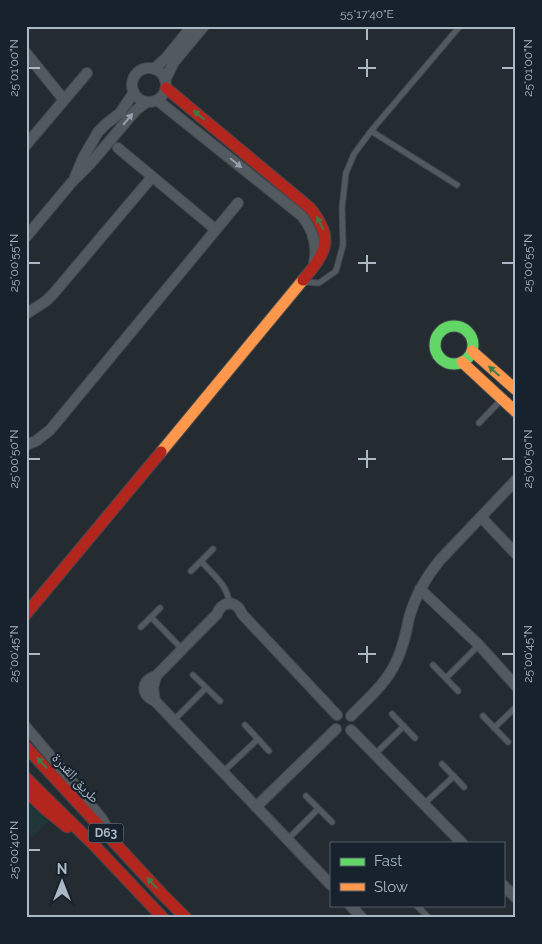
<svg xmlns="http://www.w3.org/2000/svg" width="542" height="944" font-family="Raleway,'Noto Naskh Arabic',sans-serif">
<style>
.green{fill:#213637}
.lines{fill:none;stroke-linecap:round;stroke-linejoin:round}
.lane-casing{stroke:#42474c;stroke-width:7}
.street-casing{stroke:#42474c;stroke-width:12}
.fast-casing{stroke:#42474c;stroke-width:13}
.slow-casing{stroke:#42474c;stroke-width:13}
.jam-casing{stroke:#42474c;stroke-width:13}
.lane{stroke:#525a60;stroke-width:5}
.street{stroke:#525a60;stroke-width:10}
.fast{stroke:#63d668;stroke-width:11}
.slow{stroke:#ff974d;stroke-width:11}
.jam{stroke:#b3261e;stroke-width:11}
.oneway{fill:#3d7c4a}
.oneway2{fill:#95a0ac}
.ticks{fill:none;stroke:#abb8c5;stroke-width:2}
.labels{text-anchor:middle;stroke-width:4.5;stroke-linejoin:round;paint-order:stroke}
.shield{fill:#17222c;stroke:#7f8b97;stroke-width:1}
.shield-label{font-size:12px;font-weight:bold;fill:#abb8c5}
.street-label{font-size:14px;fill:#abb8c5;stroke:#17222c}
.neatline{fill:none;stroke:#abb8c5;stroke-width:2}
.ticks-label{font-size:12px;text-anchor:middle;fill:#abb8c5}
</style>
<rect width="100%" height="100%" fill="#242b31"/>
<path class="green" d="M26 801 48 822 32 838 26 832Z"/>
<g class="lines">
<defs>
<path id="lane" d="M371 131 457 185
M304 282 319 283 336 271 343 245 342 207 346 173 354 154 371 131 460 26
M479 423 501 400
M201 561C212 574 228 585 229 603
M191 571 213 549
M151 617 182 649
M141 627 160 608
M433 665 458 691
M193 675 220 701
M446 678 479 645
M392 714 415 738
M483 716 508 742
M174 720 206 688
M245 725 269 751
M494 728 516 707
M375 754 404 726
M442 764 464 787
M223 772 258 739
M306 796 332 822
M424 804 454 776
M288 839 318 809
M416 905 429 918"/>
<path id="street" d="M26 53 64 100
M132 85a17 17 0 1 1 34 0a17 17 0 1 1-34 0Z
M154 69 166 58 192 26
M165 80 174 62 204 26
M157 100 302 216C313 230 318 246 314 263
M26 145 87 73
M118 148 215 229
M75 177 83 158 98 132 106 124 120 113 134 92
M26 237 72 182 90 164 136 110 147 102
M26 314 46 301 54 293 152 177
M26 445 36 441 50 430 238 203
M481 517 516 554
M420 589 479 645 516 686
M155 701 153 688 156 676
M351 716C367 699 386 684 396 662 403 648 406 633 409 618 415 596 426 577 440 560L516 480
M26 727 74 784 102 819 106 826
M351 730 462 843
M256 807 336 729
M331 885 155 701C140 695 141 680 156 676L217 614C222 600 237 600 242 614L337 715
M503 885 516 898
M350 905 362 918"/>
<path id="fast" d="M435 345a19 19 0 1 1 38 0a19 19 0 1 1-38 0Z"/>
<path id="slow" d="M472 351 516 390
M462 362 516 412
M161 452 303 280"/>
<path id="jam" d="M166 88 310 208C335 240 326 252 303 280
M26 614 161 452
M26 747 162 894 186 918
M26 778 94 845 163 918
M26 791 46 810 67 827"/>
</defs>
<use href="#lane" class="lane-casing"/>
<use href="#street" class="street-casing"/>
<use href="#fast" class="fast-casing"/>
<use href="#slow" class="slow-casing"/>
<use href="#jam" class="jam-casing"/>
<use href="#lane" class="lane"/>
<use href="#street" class="street"/>
<use href="#fast" class="fast"/>
<use href="#slow" class="slow"/>
<use href="#jam" class="jam"/>
</g>
<defs><path id="oneway-solid" d="M-6-.8H1V-3.2L6.5 0L1 3.2V.8H-6Z" transform="scale(1.25)"/></defs>
<g class="oneway">
<use href="#oneway-solid" transform="translate(199 115) rotate(-140)"/>
<use href="#oneway-solid" transform="translate(320 223) rotate(-117)"/>
<use href="#oneway-solid" transform="translate(494 371) rotate(-138)"/>
<use href="#oneway-solid" transform="translate(42 763) rotate(-133)"/>
<use href="#oneway-solid" transform="translate(152 883) rotate(-133)"/>
</g>
<g class="oneway2">
<use href="#oneway-solid" transform="translate(128 119) rotate(-50)"/>
<use href="#oneway-solid" transform="translate(236 163) rotate(39)"/>
</g>
<path class="ticks" d="M367 28V40M367 59V77M28 68H40M358 68H376M502 68H514M367 255V272M28 263H40M358 263H376M502 263H514M367 450V468M28 459H40M358 459H376M502 459H514M367 646V663M28 654H40M358 654H376M502 654H514M28 850H40"/>
<g class="labels">
<rect class="shield" x="88.5" y="823.5" width="35" height="19" rx="4"/>
<g class="shield-label">
<text x="106" y="837">D63</text>
</g>
<g class="street-label">
<text transform="translate(76 778) rotate(47)" y="5">طريق القدرة</text>
</g>
</g>
<rect width="542" height="944" fill="none" stroke="#17222c" stroke-width="55"/>
<rect x="330" y="842" width="175" height="65" fill="#17222c" stroke="#525e69"/>
<rect x="340" y="858" width="25" height="8" fill="#63d668" stroke="#525e69"/>
<text x="374" y="866" font-size="15" fill="#abb8c5">Fast</text>
<rect x="340" y="883" width="25" height="8" fill="#ff974d" stroke="#525e69"/>
<text x="374" y="892" font-size="15" fill="#abb8c5">Slow</text>
<g transform="translate(62 882)" stroke="#17222c" stroke-width="4" paint-order="stroke">
<path d="M0-4L9 19L0 12L-9 19Z" fill="#abb8c5"/>
<text y="-8" font-size="14" font-weight="bold" text-anchor="middle" fill="#abb8c5">N</text>
</g>
<rect x="28" y="28" width="486" height="888" class="neatline"/>
<g class="ticks-label">
<text x="367" y="18">55°17'40"E</text>
<text transform="translate(14 68) rotate(-90)" y="4">25°01'00"N</text>
<text transform="translate(528 68) rotate(-90)" y="4">25°01'00"N</text>
<text transform="translate(14 263) rotate(-90)" y="4">25°00'55"N</text>
<text transform="translate(528 263) rotate(-90)" y="4">25°00'55"N</text>
<text transform="translate(14 459) rotate(-90)" y="4">25°00'50"N</text>
<text transform="translate(528 459) rotate(-90)" y="4">25°00'50"N</text>
<text transform="translate(14 654) rotate(-90)" y="4">25°00'45"N</text>
<text transform="translate(528 654) rotate(-90)" y="4">25°00'45"N</text>
<text transform="translate(14 850) rotate(-90)" y="4">25°00'40"N</text>
</g>
</svg>
